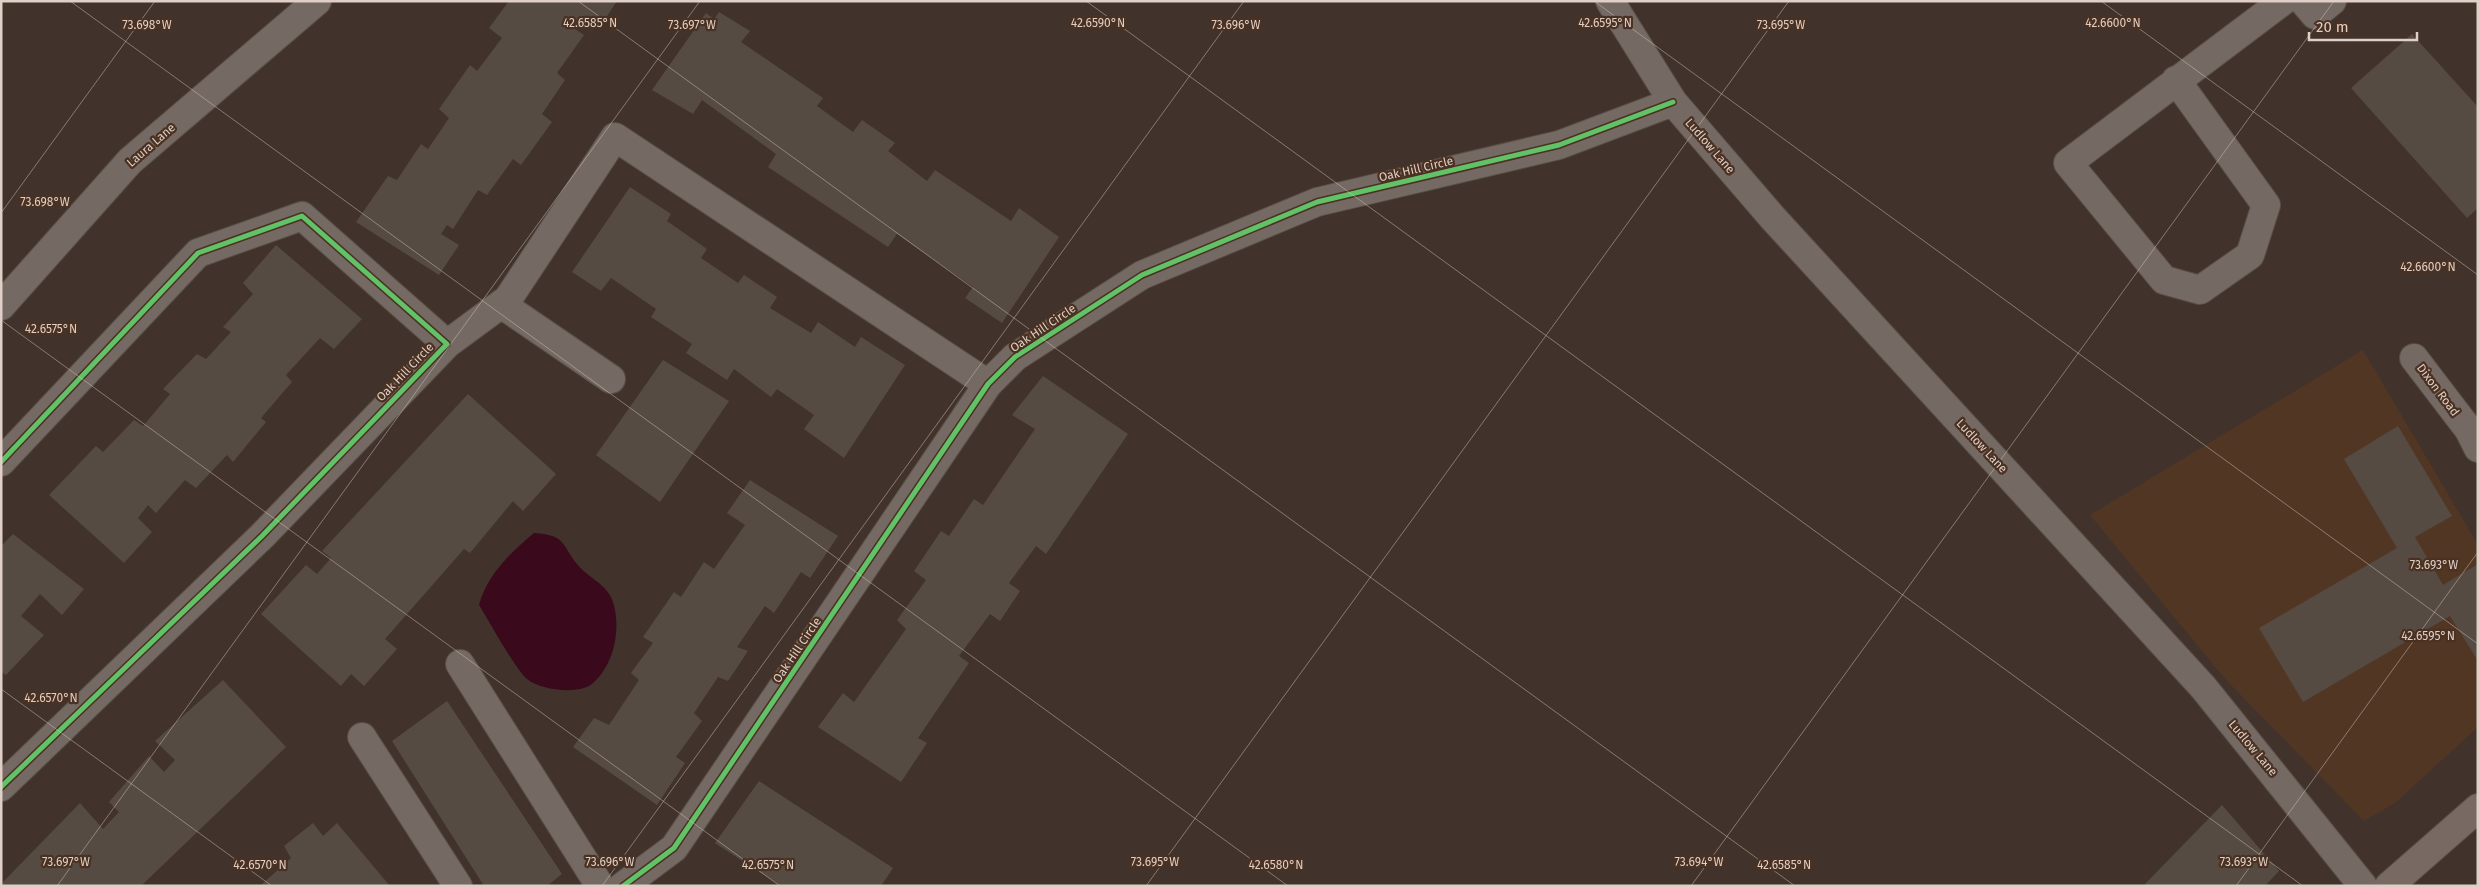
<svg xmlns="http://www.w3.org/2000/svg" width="2479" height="887" font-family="'Fira Sans',sans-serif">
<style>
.built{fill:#523624}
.water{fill:#3a091c}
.building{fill:#554b43}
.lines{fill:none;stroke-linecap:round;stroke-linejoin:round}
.minor-casing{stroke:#5a4f47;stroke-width:30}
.major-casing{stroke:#5a4f47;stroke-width:30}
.minor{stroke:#746963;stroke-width:28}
.major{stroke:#786963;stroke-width:28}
.cycleway-casing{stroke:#4a3122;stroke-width:8}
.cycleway{stroke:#61c268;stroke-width:5}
.ticks{fill:none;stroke:#dfcfc6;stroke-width:1;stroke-opacity:0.45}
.labels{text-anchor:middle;stroke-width:4.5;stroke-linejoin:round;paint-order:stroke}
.street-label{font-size:12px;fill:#dfcfc6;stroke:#4a3122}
.ticks-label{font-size:12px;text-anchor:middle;fill:#dfcfc6;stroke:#4a3122;stroke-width:4.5;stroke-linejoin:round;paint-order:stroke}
</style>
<rect width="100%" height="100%" fill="#41332b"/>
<path class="built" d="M2363 350 2478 545V727L2395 803 2364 821 2226 680 2090 515Z"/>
<path class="water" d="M534 533C566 535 561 544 577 564 587 577 605 583 612 599 622 626 615 665 592 684 578 695 540 690 527 679 517 672 488 619 479 605 487 575 511 552 534 533Z"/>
<path class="building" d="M509 1H617L599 28 583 17 575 29 584 35 557 73 565 80 542 114 552 122 521 165 513 159 487 195 478 190 453 229 447 225 441 234 459 245 439 275 356 222 388 176 397 180 421 144 428 149 449 118 439 109 470 65 477 71 502 38 489 28Z
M719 12 750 31 741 42 823 98 817 106 853 132 862 120 895 143 888 151 927 181 935 170 1011 221 1019 208 1059 237 1002 323 965 298 973 287 897 234 888 247 768 167 776 154 702 100 693 114 652 90 706 13 714 19Z
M2412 34 2478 107V208L2467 218 2351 88Z
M630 187 671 214 667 221 707 249 701 258 738 283 744 275 777 297 770 308 811 333 818 322 855 347 861 337 905 365 844 458 804 429 814 415 777 389 771 397 734 369 727 380 686 353 692 344 651 317 656 309 611 278 601 291 572 272Z
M276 245 362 319 334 349 320 338 286 375 292 382 261 418 266 422 233 462 227 455 196 488 185 480 156 513 148 505 138 518 152 532 124 563 49 495 96 446 103 452 134 420 143 426 170 394 163 389 197 354 206 359 231 332 223 327 253 294 243 283Z
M663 360 729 401 660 502 596 455Z
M1043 376 1128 434 1046 554 1036 546 1009 583 1020 591 1000 621 990 614 959 656 969 663 918 738 927 743 901 782 818 727 843 693 854 702 906 629 897 620 926 580 914 571 941 531 949 536 974 499 983 505 1035 429 1012 415Z
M468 394 556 474 523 511 513 501 470 553 464 549 385 639 397 649 364 686 351 674 341 686 261 614 306 565 317 574 331 558 322 551Z
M2398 426 2452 516 2415 537 2443 585 2478 564V661L2450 616 2303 702 2259 628 2397 548 2344 459Z
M750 480 838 536 810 578 801 572 774 613 765 606 737 647 748 651 728 681 718 677 694 713 702 721 676 757 685 763 657 805 573 747 594 718 609 725 639 680 631 673 653 643 643 637 674 592 681 597 704 562 714 569 745 525 727 513Z
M13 534 84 589 62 615 40 594 21 616 44 635 6 675 1 672V546Z
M223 680 286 747 141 886H3L1 884 80 803 103 829 119 812 109 802 149 756 164 772 175 760 155 741Z
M447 701 562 874 547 886H484L392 741Z
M759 781 893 868 881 886H781L715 843Z
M2222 805 2279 871 2265 886H2143Z
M313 823 323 836 337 823 390 886H260L291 858 284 846Z"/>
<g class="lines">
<defs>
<path id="minor" d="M1610 1 1673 102 1772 217 2203 687 2363 886
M2303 1 2315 15 2332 1
M2176 80 2266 205 2250 255 2200 290 2164 280 2068 163 2283 1
M501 304 611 379
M1 306 130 161 317 1
M447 344 508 299 615 137 988 384
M2414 358 2469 430 2478 448
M1 462 198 253 302 216 447 344 262 536 1 787
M460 664 600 886
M362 737 458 886
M623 886 674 848 988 384 1015 357 1142 275 1317 202 1559 145 1673 102"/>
<path id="major" d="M2389 886 2478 808"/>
</defs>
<use href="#minor" class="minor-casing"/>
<use href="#major" class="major-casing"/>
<use href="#minor" class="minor"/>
<use href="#major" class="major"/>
<defs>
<path id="cycleway" d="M1 462 198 253 302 216 447 344 262 536 1 787
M623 886 674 848 988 384 1015 357 1142 275 1317 202 1559 145 1673 102"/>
</defs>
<use href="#cycleway" class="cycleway-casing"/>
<use href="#cycleway" class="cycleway"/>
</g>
<path class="ticks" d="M70 1 1288 886M578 1 1795 886M1086 1 2303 886M1594 1 2478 644M2101 1 2478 275M1 213 155 1M1 320 780 886M1 689 272 886M57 886 700 1M602 886 1244 1M1146 886 1789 1M1691 886 2334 1M2236 886 2478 552"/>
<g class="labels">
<g class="street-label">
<text transform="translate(151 145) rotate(-41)" y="4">Laura Lane</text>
<text transform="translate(1710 146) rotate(49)" y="4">Ludlow Lane</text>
<text transform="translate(1416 169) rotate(-13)" y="4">Oak Hill Circle</text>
<text transform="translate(1043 328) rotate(-34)" y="4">Oak Hill Circle</text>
<text transform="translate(405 372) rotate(-46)" y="4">Oak Hill Circle</text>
<text transform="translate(2438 390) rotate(53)" y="4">Dixon Road</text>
<text transform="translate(1982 446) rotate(47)" y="4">Ludlow Lane</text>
<text transform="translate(797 650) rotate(-56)" y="4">Oak Hill Circle</text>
<text transform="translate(2253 748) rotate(50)" y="4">Ludlow Lane</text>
</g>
</g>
<g class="ticks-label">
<text x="2113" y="27">42.6600°N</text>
<text x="590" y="27">42.6585°N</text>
<text x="1098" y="27">42.6590°N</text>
<text x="1605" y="27">42.6595°N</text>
<text x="147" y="29">73.698°W</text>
<text x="692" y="29">73.697°W</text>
<text x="1236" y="29">73.696°W</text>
<text x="1781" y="29">73.695°W</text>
<text x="45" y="206">73.698°W</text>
<text x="2428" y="271">42.6600°N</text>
<text x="51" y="333">42.6575°N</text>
<text x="2434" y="569">73.693°W</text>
<text x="2428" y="640">42.6595°N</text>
<text x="51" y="702">42.6570°N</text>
<text x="66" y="866">73.697°W</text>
<text x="610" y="866">73.696°W</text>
<text x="1155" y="866">73.695°W</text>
<text x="1699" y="866">73.694°W</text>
<text x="2244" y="866">73.693°W</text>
<text x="260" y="869">42.6570°N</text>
<text x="768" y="869">42.6575°N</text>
<text x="1276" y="869">42.6580°N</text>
<text x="1784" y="869">42.6585°N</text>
</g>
<rect width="2479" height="887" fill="none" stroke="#dfcfc6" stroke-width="5"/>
<path d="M2309 32v8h108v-8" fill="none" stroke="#dfcfc6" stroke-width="2.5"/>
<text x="2316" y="32" font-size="15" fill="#dfcfc6" stroke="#4a3122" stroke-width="4" paint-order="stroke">20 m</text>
</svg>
